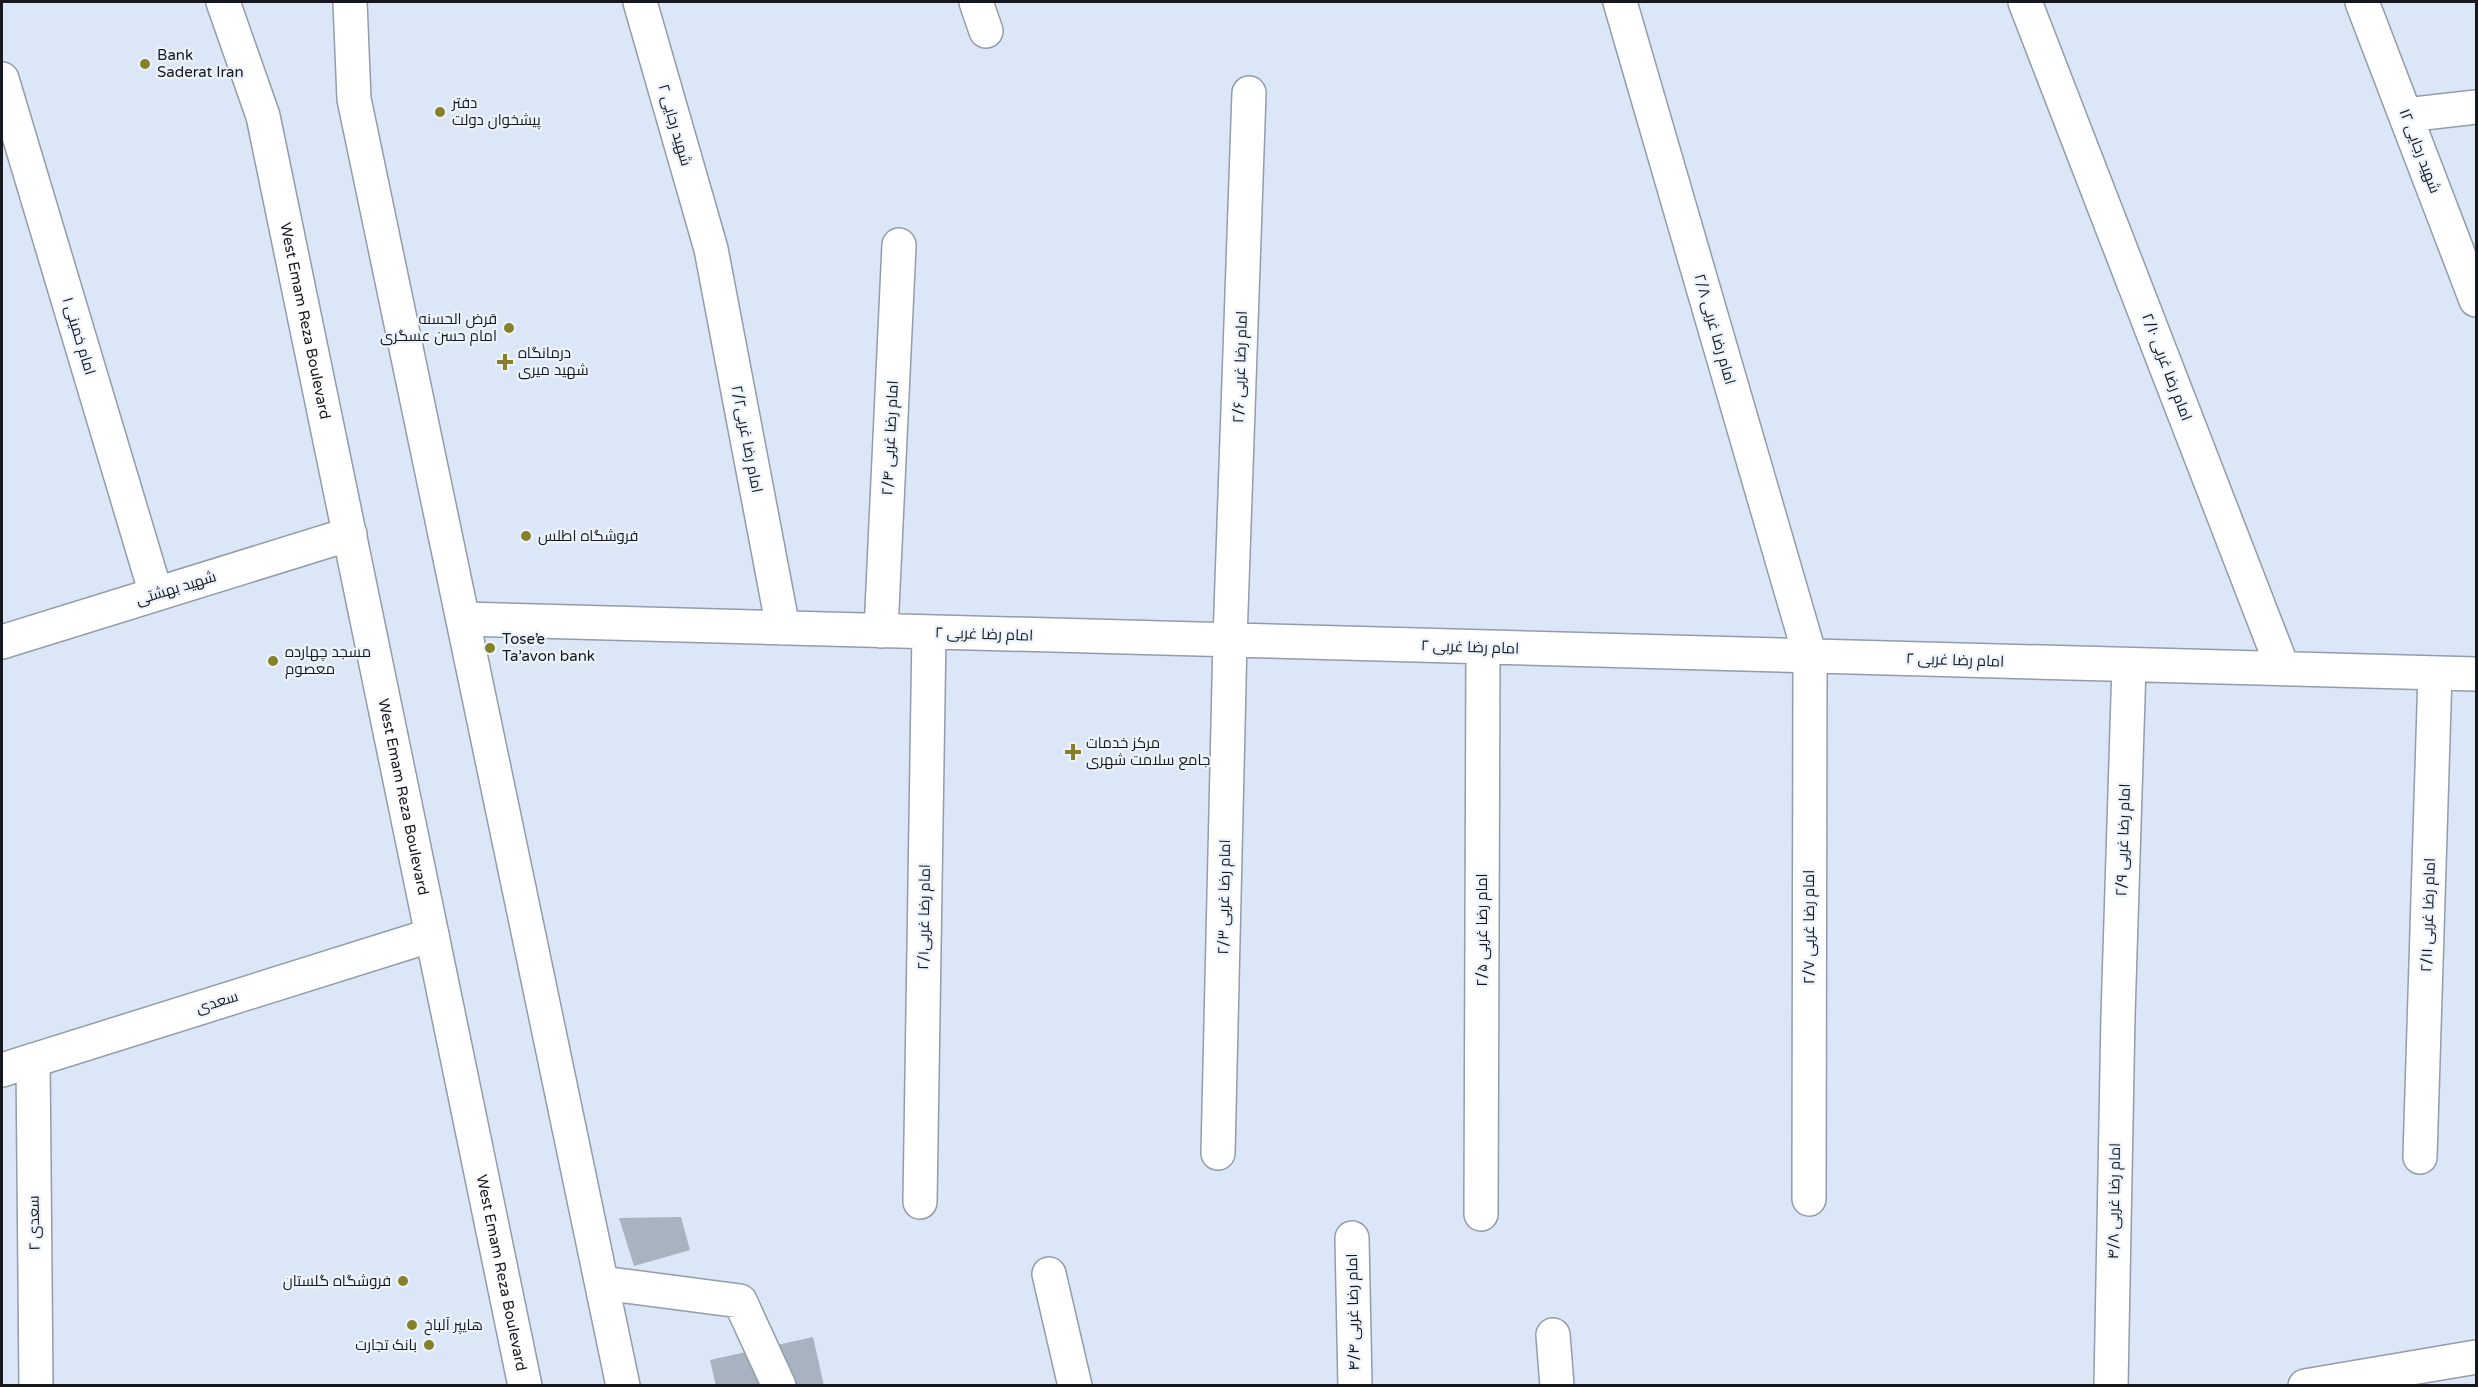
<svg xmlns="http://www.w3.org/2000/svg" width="2478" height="1387" font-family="'Varela Round',Cairo,sans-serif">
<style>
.building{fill:#a8b3c1}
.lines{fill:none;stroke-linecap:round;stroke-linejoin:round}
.minor-casing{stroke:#929dab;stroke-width:36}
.major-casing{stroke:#929dab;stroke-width:36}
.minor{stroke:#fff;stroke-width:33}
.major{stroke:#fff;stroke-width:33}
.poi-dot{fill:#868128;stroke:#ecf3fc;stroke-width:2}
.labels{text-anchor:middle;stroke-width:4.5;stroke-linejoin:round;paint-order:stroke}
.poi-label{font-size:15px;fill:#15181e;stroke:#ecf3fc;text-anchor:start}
.street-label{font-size:15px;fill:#15181e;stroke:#ecf3fc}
</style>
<rect width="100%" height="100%" fill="#dbe6f6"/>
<path class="building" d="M681 1217 690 1250 634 1266 619 1218Z
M813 1337 824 1386H716L710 1360Z"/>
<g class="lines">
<defs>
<path id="minor" d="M640 2 711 249 783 628
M976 2 986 31
M1620 2 1810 656 1809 1199
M2025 2 2283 669
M2362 2 2476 300
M2 79 156 594
M2406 115 2476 107
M463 619 2476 674
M881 631 899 245
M2 642 350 534
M33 1060 36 1386
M2 1070 432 935
M1218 1153 1230 640 1249 93
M2420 1157 2435 673
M920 1202 929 632
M1481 1214 1483 647
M1352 1238 1355 1386
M1049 1274 1075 1386
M602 1283 740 1301 779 1386
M1553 1335 1557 1386
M2111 1386 2118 1016 2129 665
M2305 1386 2476 1357"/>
<g id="major">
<path id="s1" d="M223 2 263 116 525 1386"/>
<path d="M350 2 354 99 623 1386"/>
</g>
</defs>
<use href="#minor" class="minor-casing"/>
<use href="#major" class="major-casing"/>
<use href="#minor" class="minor"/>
<use href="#major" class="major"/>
</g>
<g class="poi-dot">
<circle cx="145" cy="64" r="6"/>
<circle cx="440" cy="112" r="6"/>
<circle cx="509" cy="328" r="6"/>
<path d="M502 353h6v6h6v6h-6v6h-6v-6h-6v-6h6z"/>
<circle cx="526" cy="536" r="6"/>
<circle cx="490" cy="648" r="6"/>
<circle cx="273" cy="661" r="6"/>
<path d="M1070 743h6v6h6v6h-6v6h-6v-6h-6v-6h6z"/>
<circle cx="403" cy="1281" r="6"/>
<circle cx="412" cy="1325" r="6"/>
<circle cx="429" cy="1345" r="6"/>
</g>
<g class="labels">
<g class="poi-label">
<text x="157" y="60">Bank<tspan x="157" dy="17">Saderat Iran</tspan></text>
<text x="452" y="108">دفتر<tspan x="452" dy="17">پیشخوان دولت</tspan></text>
<text x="497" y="324" text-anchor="end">قرض الحسنه<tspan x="497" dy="17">امام حسن عسگری</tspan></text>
<text x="518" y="358">درمانگاه<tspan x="518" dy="17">شهید میری</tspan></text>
<text x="538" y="541">فروشگاه اطلس</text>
<text x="502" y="644">Tose’e<tspan x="502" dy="17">Ta’avon bank</tspan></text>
<text x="285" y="657">مسجد چهارده<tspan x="285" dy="17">معصوم</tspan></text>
<text x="1086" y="748">مرکز خدمات<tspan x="1086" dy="17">جامع سلامت شهری</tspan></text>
<text x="391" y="1286" text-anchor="end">فروشگاه گلستان</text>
<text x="424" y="1330">هایپر آلباخ</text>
<text x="417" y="1350" text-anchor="end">بانک تجارت</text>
</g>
<g class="street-label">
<text transform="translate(675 125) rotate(74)" y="5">شهید رجایی ۲</text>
<text transform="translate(2420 151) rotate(69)" y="5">شهید رجایی ۱۲</text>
<text dy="5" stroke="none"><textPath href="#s1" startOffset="330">West Emam Reza Boulevard</textPath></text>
<text transform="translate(1715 329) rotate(74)" y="5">امام رضا غربی ۲/۸</text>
<text transform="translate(79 336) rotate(73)" y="5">امام خمینی ۱</text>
<text transform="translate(1240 367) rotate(-88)" y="5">امام رضا غربی ۲/۶</text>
<text transform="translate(2167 367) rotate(69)" y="5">امام رضا غربی ۲/۱۰</text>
<text transform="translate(890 438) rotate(-87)" y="5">امام رضا غربی ۲/۴</text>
<text transform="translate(747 439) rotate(79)" y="5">امام رضا غربی۲/۲</text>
<text transform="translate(176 588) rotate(-17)" y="5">شهید بهشتی</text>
<text transform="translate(984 634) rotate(2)" y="5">امام رضا غربی ۲</text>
<text transform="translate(1470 647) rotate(2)" y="5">امام رضا غربی ۲</text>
<text transform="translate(1955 660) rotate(2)" y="5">امام رضا غربی ۲</text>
<text dy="5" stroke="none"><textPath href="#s1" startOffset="816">West Emam Reza Boulevard</textPath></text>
<text transform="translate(2123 840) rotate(-88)" y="5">امام رضا غربی ۲/۹</text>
<text transform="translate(1224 897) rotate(-89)" y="5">امام رضا غربی ۲/۳</text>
<text transform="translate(2428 915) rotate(-88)" y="5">امام رضا غربی ۲/۱۱</text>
<text transform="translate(924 917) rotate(-89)" y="5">امام رضا غربی۲/۱</text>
<text transform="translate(1809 927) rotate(-90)" y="5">امام رضا غربی ۲/۷</text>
<text transform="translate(1482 930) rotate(-90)" y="5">امام رضا غربی ۲/۵</text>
<text transform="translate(217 1002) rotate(-17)" y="5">سعدی</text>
<text transform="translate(2114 1201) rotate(-89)" y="5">امام رضا غربی ۴/۸</text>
<text transform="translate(34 1223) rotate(-91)" y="5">سعدی ۲</text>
<text dy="5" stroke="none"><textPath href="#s1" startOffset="1302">West Emam Reza Boulevard</textPath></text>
<text transform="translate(1353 1312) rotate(-91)" y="5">امام رضا غربی ۴/۴</text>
</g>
</g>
<rect width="2478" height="1387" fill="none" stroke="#15181e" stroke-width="6"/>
</svg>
